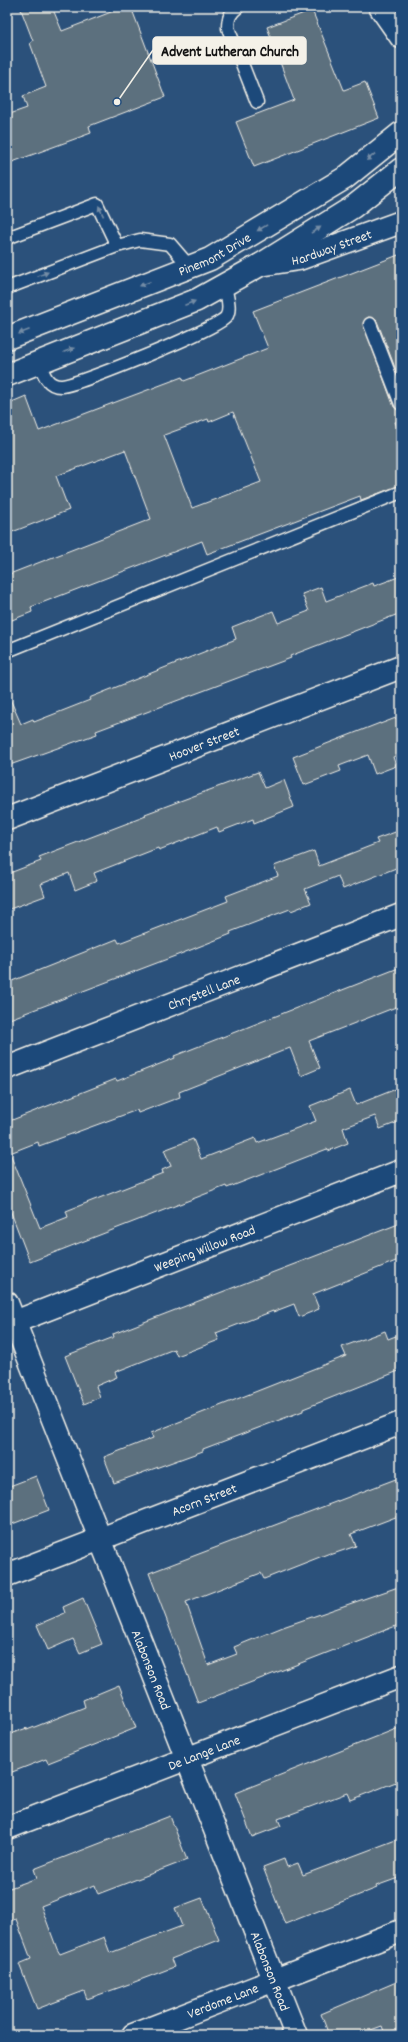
<svg xmlns="http://www.w3.org/2000/svg" width="408" height="2042" font-family="Dekko,sans-serif">
<style>
.building{fill:#5c6f7e;stroke:#f4f1e8;fill-rule:evenodd}
.lines{fill:none;stroke-linecap:round;stroke-linejoin:round}
.lane-casing{stroke:#f4f1e8;stroke-width:15}
.street-casing{stroke:#f4f1e8;stroke-width:25}
.secondary-casing{stroke:#f4f1e8;stroke-width:25}
.lane{stroke:#1f4a7a;stroke-width:12}
.street{stroke:#1f4a7a;stroke-width:22}
.secondary{stroke:#1f4a7a;stroke-width:22}
.oneway{fill:#748da6}
.labels{text-anchor:middle;stroke-width:4;stroke-linejoin:round;paint-order:stroke}
.street-label{font-size:14px;fill:#f4f1e8;stroke:#1f4a7a}
.leader{fill:none;stroke:#f4f1e8;stroke-width:1.5}
.callout-dot{fill:#f4f1e8;stroke:#1f4a7a;stroke-width:1.5}
.callout{fill:#f4f1e8;stroke:#f4f1e8;stroke-width:1.5}
.callout-label{font-size:15px;text-anchor:middle;font-weight:bold;fill:#111}
</style>
<rect width="100%" height="100%" fill="#2b517b"/>
<filter id="ink" filterUnits="userSpaceOnUse"><feTurbulence type="fractalNoise" baseFrequency=".025" numOctaves="2"/><feDisplacementMap in="SourceGraphic" scale="8" xChannelSelector="R" yChannelSelector="G"/><feConvolveMatrix kernelMatrix="1 2 1 2 8 2 1 2 1" color-interpolation-filters="sRGB"/></filter>
<g filter="url(#ink)">
<path class="building" d="M20 7H52L62 31 124 7H131L165 97 89 126 91 133 7 164V115L27 108 23 96 46 87 30 43 33 41Z
M312 10 344 90 365 82 379 118 254 167 236 122 294 100 267 27Z
M401 254V383L377 321 374 318 368 317 363 323 394 407 401 411V421L395 422 401 437V485L361 500 360 496 207 554 202 541 31 607 32 612 7 622V575L151 519 125 450 56 476 69 510 7 534V404L26 396 39 431 182 377 184 381 268 348 253 311ZM233 412 261 482 192 508 164 435 208 419 209 422Z
M401 576V613L290 656 291 658 96 731 97 734 7 766V692L21 724 33 719 34 722 90 700 89 698 236 639 232 627 273 611 278 623 309 611 302 594 321 587 326 601 373 583 374 586Z
M401 716V753L393 757 396 766 375 774 368 755 339 766 341 771 304 785 293 757 380 723V724Z
M258 772 265 788 284 780 294 807 254 823 253 819 219 832 217 827 159 850 158 848 94 873 97 881 75 890 69 873 41 884 45 896 7 910V874L41 861 39 857 146 816 145 814Z
M401 830V866L343 889 338 876 305 889 311 903 291 911 290 909 230 932 231 934 183 953 7 1020V983L117 939 119 943 228 901 226 896 278 876 274 866 314 851 319 866 378 843 376 839Z
M401 967V1005L309 1041 320 1068 301 1076 290 1048 179 1092 180 1097 138 1113 137 1110 39 1146 38 1142 10 1153 40 1228 68 1217 66 1211 163 1173 162 1170 171 1166 164 1150 193 1139 201 1159 255 1138 257 1143 316 1121 310 1106 350 1090 356 1105 401 1087V1121L380 1129 375 1116 343 1128 348 1143 328 1151 327 1149 227 1188 226 1186 30 1262 7 1202V1122L116 1079 117 1081 175 1058 174 1056Z
M401 1223V1259L313 1294 319 1309 299 1317 294 1304 273 1312V1311L216 1333 219 1340 177 1356 174 1349 115 1372 117 1377 96 1386 100 1397 84 1404 65 1356 114 1337 113 1334Z
M385 1331 388 1339 401 1334V1370L303 1409V1411L203 1449V1451L114 1483 104 1457 153 1438 151 1433 346 1356 342 1347Z
M36 1476 49 1510 7 1526V1487Z
M401 1477V1515L351 1534 356 1546 330 1555V1553L264 1579 261 1573 186 1602 208 1665 237 1654 234 1647 283 1627 401 1586V1624L198 1703 149 1573Z
M83 1598 102 1644 80 1653 73 1639 48 1650 37 1625 65 1613 63 1607Z
M119 1685 136 1728 48 1763 46 1759 7 1774V1735L27 1728V1730L85 1707 83 1700Z
M401 1727V1780L350 1800 347 1793 278 1819 281 1826 252 1837 235 1793Z
M170 1816 187 1860 98 1894 95 1885 41 1906 57 1949 60 1954 104 1937 110 1953 182 1926 175 1908 202 1898 219 1940 171 1959 174 1967 132 1983 87 1999 84 1991 37 2009 19 1964 31 1959 16 1919 7 1922V1889L37 1878 34 1869Z
M401 1838V1877L376 1886 377 1888 285 1924 263 1867 284 1859 287 1867 298 1863 303 1875Z
M401 1980V2028L385 2034 382 2026 357 2035H329L321 2014Z"/>
<g class="lines">
<defs>
<path id="lane" d="M238 7C230 13 228 18 228 28L257 102
M7 238 97 204 117 246
M7 288 117 246 140 240 170 244 189 266
M370 324 401 404
M39 362C43 373 47 387 62 386 80 384 217 329 226 317 232 309 226 294 225 285
M7 651 401 492"/>
<g id="street">
<path d="M380 7 401 37"/>
<path id="s1" d="M260 265 299 259 401 222"/>
<path id="s2" d="M7 819 401 667"/>
<path id="s3" d="M7 1068 401 915"/>
<path id="s4" d="M7 1303 296 2035"/>
<path id="s5" d="M7 1325 401 1171"/>
<path id="s6" d="M7 1575 401 1423"/>
<path id="s7" d="M7 1828 401 1676"/>
<path id="s8" d="M133 2035 401 1931"/>
</g>
<g id="secondary">
<path id="s9" d="M7 338 210 259 345 178 401 133"/>
<path d="M7 375 197 300 260 265 353 207 401 169"/>
</g>
</defs>
<use href="#lane" class="lane-casing"/>
<use href="#street" class="street-casing"/>
<use href="#secondary" class="secondary-casing"/>
<use href="#lane" class="lane"/>
<use href="#street" class="street"/>
<use href="#secondary" class="secondary"/>
</g>
<defs><path id="oneway-solid" d="M-6-.8H1V-3.2L6.5 0L1 3.2V.8H-6Z"/></defs>
<g class="oneway">
<use href="#oneway-solid" transform="translate(371 157) rotate(141)"/>
<use href="#oneway-solid" transform="translate(101 211) rotate(-115)"/>
<use href="#oneway-solid" transform="translate(262 228) rotate(149)"/>
<use href="#oneway-solid" transform="translate(316 230) rotate(-32)"/>
<use href="#oneway-solid" transform="translate(43 274) rotate(-21)"/>
<use href="#oneway-solid" transform="translate(145 284) rotate(159)"/>
<use href="#oneway-solid" transform="translate(190 303) rotate(-21)"/>
<use href="#oneway-solid" transform="translate(24 332) rotate(159)"/>
<use href="#oneway-solid" transform="translate(69 350) rotate(-21)"/>
</g>
</g>
<g class="labels">
<g class="street-label">
<text dy="5" stroke="none"><textPath href="#s1" startOffset="74">Hardway Street</textPath></text>
<text dy="5" stroke="none"><textPath href="#s9" startOffset="224">Pinemont Drive</textPath></text>
<text dy="5" stroke="none"><textPath href="#s2" startOffset="211">Hoover Street</textPath></text>
<text dy="5" stroke="none"><textPath href="#s3" startOffset="211">Chrystell Lane</textPath></text>
<text dy="5" stroke="none"><textPath href="#s5" startOffset="212">Weeping Willow Road</textPath></text>
<text dy="5" stroke="none"><textPath href="#s6" startOffset="211">Acorn Street</textPath></text>
<text dy="5" stroke="none"><textPath href="#s4" startOffset="394">Alabonson Road</textPath></text>
<text dy="5" stroke="none"><textPath href="#s7" startOffset="211">De Lange Lane</textPath></text>
<text dy="5" stroke="none"><textPath href="#s4" startOffset="718">Alabonson Road</textPath></text>
<text dy="5" stroke="none"><textPath href="#s8" startOffset="96">Verdome Lane</textPath></text>
</g>
</g>
<path class="leader" d="M117 102L153 50"/>
<circle class="callout-dot" cx="117" cy="102" r="4"/>
<rect class="callout" x="153" y="37" width="153" height="27" rx="4"/>
<g class="callout-label">
<text x="230" y="56">Advent Lutheran Church</text>
</g>
<rect width="408" height="2042" fill="none" stroke="#1f4a7a" stroke-width="24"/>
<rect x="12" y="12" width="384" height="2018" fill="none" stroke="#f4f1e8" stroke-width="1.5" filter="url(#ink)"/>
</svg>
